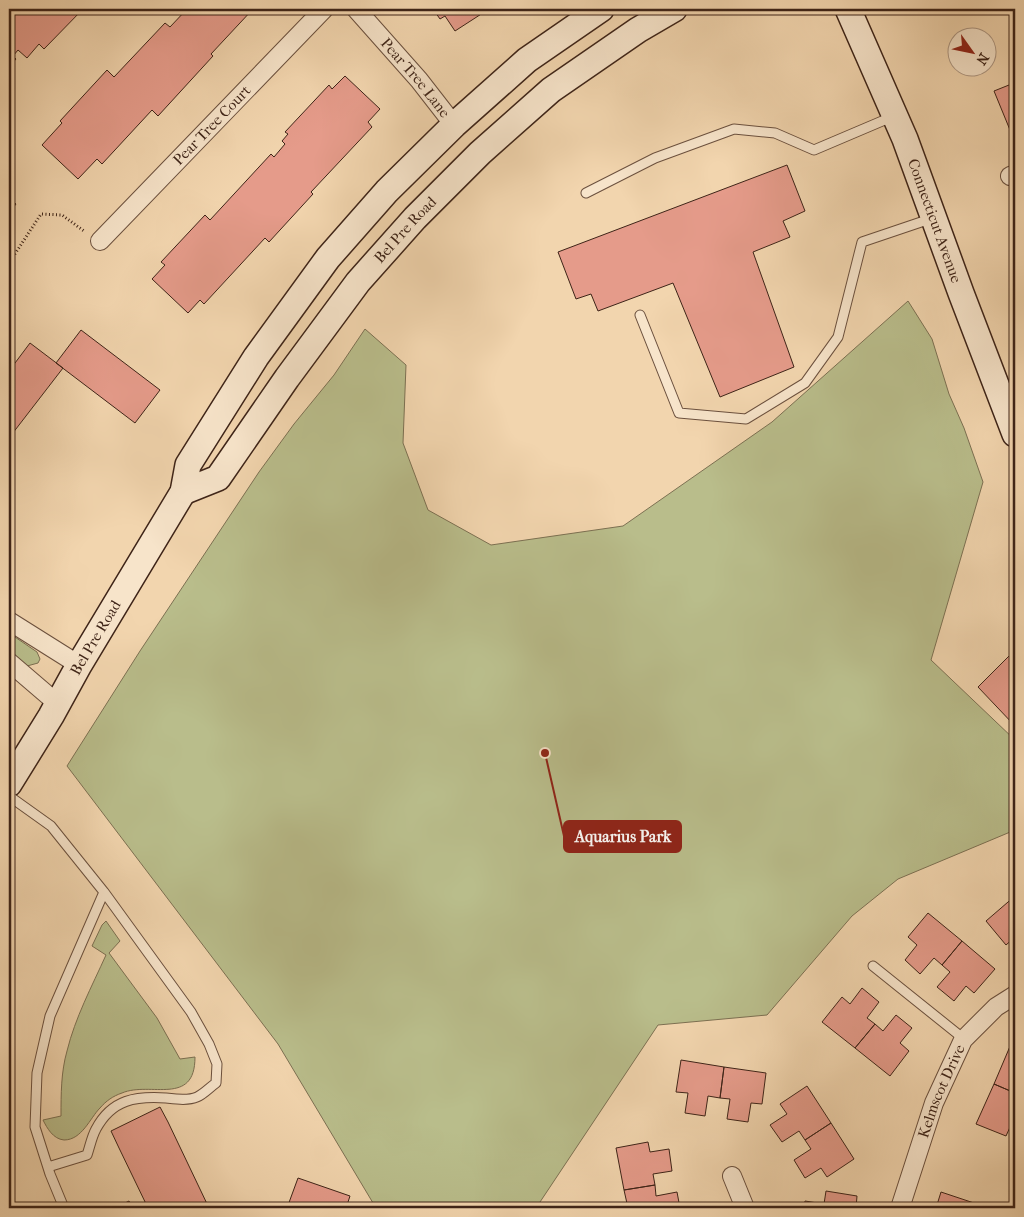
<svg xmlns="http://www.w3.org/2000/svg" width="1024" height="1217" font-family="'IM FELL French Canon',serif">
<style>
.green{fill:#b9bd8b;stroke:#7c7052}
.building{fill:#e59b8a;stroke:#3e2418}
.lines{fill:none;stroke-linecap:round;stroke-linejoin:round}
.lane-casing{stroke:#6b503e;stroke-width:11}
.street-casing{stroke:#6b503e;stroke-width:20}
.secondary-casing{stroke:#3e2418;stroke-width:28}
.path{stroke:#3e2418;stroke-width:3;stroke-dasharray:1 2.5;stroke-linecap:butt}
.lane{stroke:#f7e4ca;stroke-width:9}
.street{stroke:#f7e4ca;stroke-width:18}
.secondary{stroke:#f7e4ca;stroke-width:25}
.labels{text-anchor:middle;stroke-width:5;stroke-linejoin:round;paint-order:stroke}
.street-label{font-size:15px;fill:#3e2418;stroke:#f7e4ca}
.leader{fill:none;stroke:#8f2418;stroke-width:2}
.callout-dot{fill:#8f2418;stroke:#f7e4ca;stroke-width:2}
.callout{fill:#8f2418;stroke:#8f2418;stroke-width:2}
.callout-label{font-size:16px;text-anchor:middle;font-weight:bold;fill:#fff}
</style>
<rect width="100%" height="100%" fill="#f2d5ae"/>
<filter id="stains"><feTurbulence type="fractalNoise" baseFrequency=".004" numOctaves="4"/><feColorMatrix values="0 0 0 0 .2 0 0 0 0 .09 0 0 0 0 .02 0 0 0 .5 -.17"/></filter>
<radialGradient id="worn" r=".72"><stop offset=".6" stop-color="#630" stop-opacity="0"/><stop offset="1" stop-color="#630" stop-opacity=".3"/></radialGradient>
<path class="green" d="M908 301 932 339 949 394 964 428 983 482 931 660 1015 740V830L898 879 852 916 767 1015 658 1025 536 1208H376L278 1044 67 766 140 651 259 472 294 424 334 375 365 329 406 365 403 443 428 510 491 545 623 526 772 422Z
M9 633 37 652 40 659 38 663 27 666 9 650Z
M106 921 120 941 109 953 157 1018 180 1059 195 1057C195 1107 150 1081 122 1093 113 1096 106 1101 100 1108 90 1118 82 1140 64 1140 53 1139 47 1128 43 1120L61 1116C61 1094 61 1072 67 1051 75 1018 92 986 106 955L92 946 102 925Z"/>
<path class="building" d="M9 9H83L44 49 39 44 27 58 18 50 13 56 16 59 9 67Z
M187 9H253L211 54 213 56 158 116 152 110 102 164 97 159 78 179 42 145 62 123 60 121 107 70 114 77 165 23 170 27Z
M433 9H489L455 31 445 16 440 19Z
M345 76 380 109 368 122 372 127 311 192 313 194 269 242 265 238 204 304 200 300 188 313 152 279 165 265 161 262 205 215 210 220 271 154 274 157 285 144 282 141 288 134 285 132 329 85 332 89Z
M1014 83 1015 128 1010 130 994 91Z
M787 165 805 211 783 221 790 237 753 252 794 367 720 397 673 283 598 311 591 294 576 299 558 252Z
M9 198 16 204 9 213Z
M81 330 160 390 135 423 56 363Z
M30 343 63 368 9 438V371Z
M1015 650V726L978 687Z
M1015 896V937L1006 945 986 921Z
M928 913 962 941 942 965 934 958 920 974 905 960 917 945 908 937Z
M962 941 995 969 974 993 966 986 954 1001 937 987 950 972 942 965Z
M862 988 879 1002 867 1018 875 1024 855 1048 822 1022 842 997 850 1004Z
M896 1015 912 1028 900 1043 909 1051 890 1076 855 1048 875 1024 883 1031Z
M1011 1044 1015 1046V1093L994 1084Z
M681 1060 724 1067 720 1098 708 1096 705 1116 685 1113 688 1093 676 1092Z
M724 1067 766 1073 762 1104 751 1103 748 1122 727 1119 730 1099 720 1098Z
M994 1084 1015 1093V1127L1011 1125 1006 1136 976 1124Z
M807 1086 831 1123 805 1140 799 1131 782 1142 770 1125 787 1114 780 1104Z
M160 1107 168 1122 209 1208H148L119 1148 111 1131Z
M831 1123 854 1159 827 1177 821 1168 805 1178 794 1160 811 1149 805 1140Z
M648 1142 650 1152 669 1149 672 1171 653 1174 655 1185 624 1190 616 1148Z
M298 1178 350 1196 346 1208H287Z
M655 1185 656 1196 677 1192 680 1208H628L624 1190Z
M826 1191 857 1196 856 1208H804L805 1201 824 1204Z
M941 1192 983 1206 982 1208H936Z
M129 1201 133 1208H115Z"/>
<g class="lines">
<defs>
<path id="lane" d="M586 193 655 158 734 129 775 133 814 150 894 116
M640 315 679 413 746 419 805 383 838 337 862 242 933 218
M9 796 51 826 104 892 50 1016 37 1073 35 1127 50 1174 64 1208
M873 966 964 1039
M48 1167 87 1155C90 1146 92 1136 96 1129 112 1099 136 1096 166 1098 175 1099 188 1101 197 1097 204 1094 210 1087 216 1083L217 1064 209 1044 191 1012 104 892"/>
<g id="street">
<path id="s1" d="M356 9 419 80 454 125"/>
<path d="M1010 176 1015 174"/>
<path id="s2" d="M100 241 324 9"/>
<path d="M9 621 79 665"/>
<path d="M9 662 58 704"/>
<path d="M732 1176 745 1208"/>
<path id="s3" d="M900 1208 934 1103 963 1040 996 1007 1015 995"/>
</g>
<g id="secondary">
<path id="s4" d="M848 9 905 139 961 293 1015 434"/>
<path id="s5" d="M183 492 218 478 287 378 358 282 415 218 480 153 551 90 638 30 674 9"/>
<path id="s6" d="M9 784 51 716 79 665 183 492 188 465 256 357 328 258 387 191 454 125 527 60 601 9"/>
</g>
</defs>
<use href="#lane" class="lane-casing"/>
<use href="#street" class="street-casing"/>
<use href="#secondary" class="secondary-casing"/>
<path class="path" d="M9 263 41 214 62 215 84 231"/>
<use href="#lane" class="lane"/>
<use href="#street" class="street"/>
<use href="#secondary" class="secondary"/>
</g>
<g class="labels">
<g class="street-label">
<text dy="5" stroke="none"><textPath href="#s1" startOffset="91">Pear Tree Lane</textPath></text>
<text dy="5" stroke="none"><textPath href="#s2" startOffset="161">Pear Tree Court</textPath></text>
<text dy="5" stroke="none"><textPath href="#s4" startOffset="229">Connecticut Avenue</textPath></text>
<text dy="5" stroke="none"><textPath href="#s5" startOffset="349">Bel Pre Road</textPath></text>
<text dy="5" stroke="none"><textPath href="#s6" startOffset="170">Bel Pre Road</textPath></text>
<text dy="5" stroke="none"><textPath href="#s3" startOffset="124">Kelmscot Drive</textPath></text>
</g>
</g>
<path class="leader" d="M545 753L564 836"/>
<circle class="callout-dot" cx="545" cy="753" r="5"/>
<rect class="callout" x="564" y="821" width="117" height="31" rx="5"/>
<g class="callout-label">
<text x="623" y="842">Aquarius Park</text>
</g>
<rect width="1024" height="1217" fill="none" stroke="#f2d5ae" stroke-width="30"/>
<rect x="10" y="10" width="1004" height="1197" fill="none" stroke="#3e2418" stroke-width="2.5"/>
<rect x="15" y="15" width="994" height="1187" fill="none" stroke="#3e2418"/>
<g transform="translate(972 52) rotate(123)"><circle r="24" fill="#f7e4ca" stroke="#ad9783"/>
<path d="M0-4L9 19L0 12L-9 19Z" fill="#8f2418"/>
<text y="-8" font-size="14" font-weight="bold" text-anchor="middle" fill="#3e2418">N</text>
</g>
<rect width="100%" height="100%" filter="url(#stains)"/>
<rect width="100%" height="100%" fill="url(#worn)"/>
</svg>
